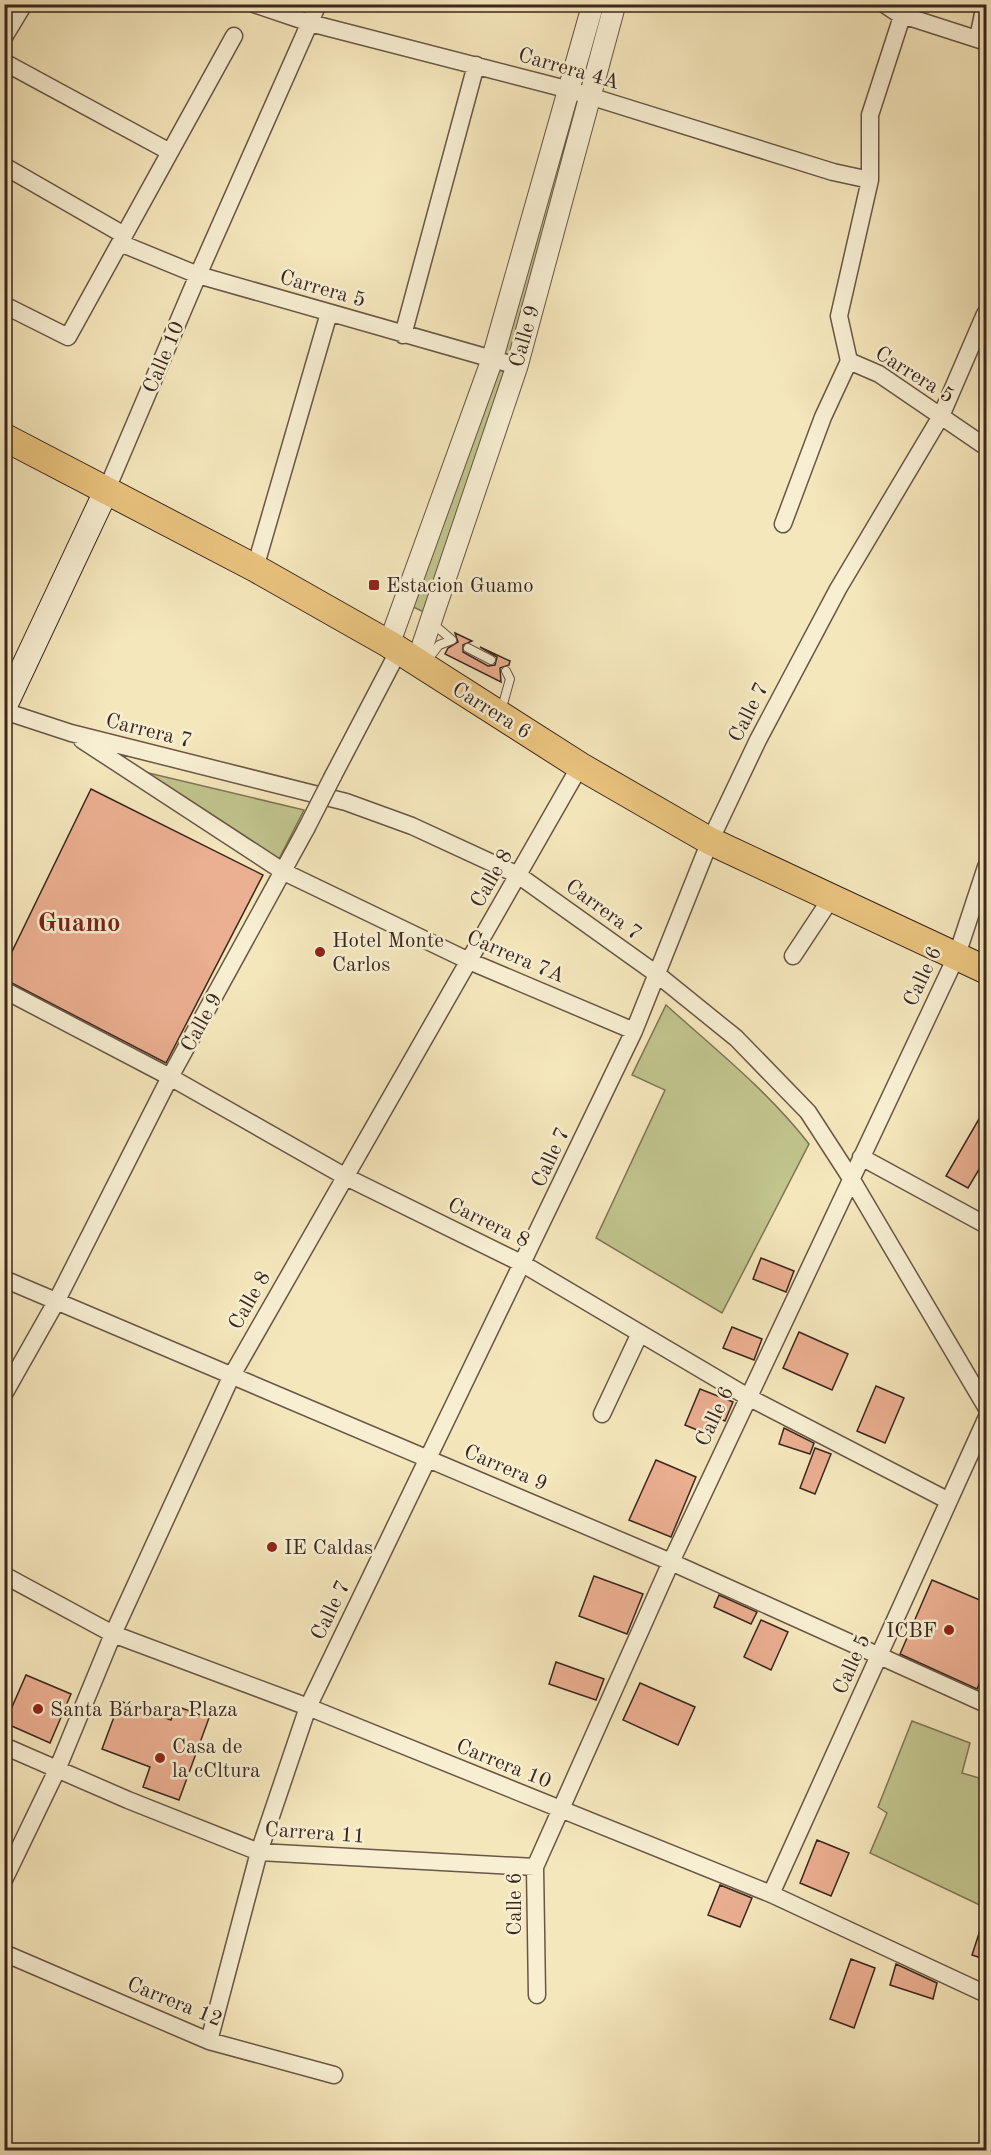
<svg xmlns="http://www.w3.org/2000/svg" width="991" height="2155" font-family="'Old Standard TT',serif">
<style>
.green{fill:#c1c48d;stroke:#7e7556;stroke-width:1.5}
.building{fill:#ebaf91;stroke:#3a261e;stroke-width:1.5}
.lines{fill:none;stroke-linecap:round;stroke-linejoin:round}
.service-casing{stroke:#695646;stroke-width:10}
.minor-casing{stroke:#695646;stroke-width:19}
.tertiary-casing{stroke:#695646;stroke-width:23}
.secondary-casing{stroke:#3a261e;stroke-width:26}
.primary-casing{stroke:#3a261e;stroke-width:29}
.service{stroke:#f8efd3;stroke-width:8}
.minor{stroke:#f8efd3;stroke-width:16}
.tertiary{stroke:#f8efd3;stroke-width:21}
.secondary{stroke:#f8efd3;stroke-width:24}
.primary{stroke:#eac47e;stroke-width:27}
.minor-bridge-casing{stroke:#695646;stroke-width:19;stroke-linecap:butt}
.minor-bridge{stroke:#f8efd3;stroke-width:16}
.poi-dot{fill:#8f2418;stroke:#f8efd3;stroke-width:2}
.labels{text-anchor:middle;stroke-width:5;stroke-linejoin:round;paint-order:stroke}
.street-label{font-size:21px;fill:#3a261e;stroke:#f8efd3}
.poi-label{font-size:21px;fill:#3a261e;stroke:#f8efd3;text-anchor:start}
.district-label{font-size:27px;font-weight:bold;fill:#7a1f14;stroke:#f8efd3}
</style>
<rect width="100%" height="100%" fill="#f5e7bc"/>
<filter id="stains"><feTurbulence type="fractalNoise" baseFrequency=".00333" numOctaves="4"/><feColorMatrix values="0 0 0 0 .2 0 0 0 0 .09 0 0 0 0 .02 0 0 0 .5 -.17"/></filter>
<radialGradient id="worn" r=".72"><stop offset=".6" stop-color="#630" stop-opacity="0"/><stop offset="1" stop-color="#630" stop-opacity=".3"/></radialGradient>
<path class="green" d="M569 105 582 109 513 358 497 355Z
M494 365 510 371 426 613 409 605Z
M119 766 304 810 279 859Z
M666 1005C715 1049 768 1091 809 1144L722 1313 596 1238 665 1090 632 1075Z
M912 1721 970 1743 962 1773 986 1780V1908L870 1853 887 1813 878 1807Z"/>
<path class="building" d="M455 633 472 641 463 645V652L488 666 495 665 497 657 480 647 510 661 509 665 500 668 501 682 445 654 448 648 458 642Z
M91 789 263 875 166 1063 4 979V968Z
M987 1105V1156L968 1188 946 1176Z
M761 1258 794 1271 786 1292 753 1279Z
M732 1327 762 1339 754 1360 723 1348Z
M799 1332 848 1354 832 1390 783 1368Z
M876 1386 904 1398 885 1443 857 1431Z
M700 1389 733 1402 725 1421 720 1419 712 1436 685 1425Z
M784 1428 814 1443 810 1454 779 1444Z
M815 1448 831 1454 815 1494 800 1488Z
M656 1460 696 1477 671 1537 629 1520Z
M594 1576 643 1594 627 1634 579 1616Z
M932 1580 987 1603V1667L977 1689 900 1654Z
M719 1595 757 1612 751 1624 714 1607Z
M761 1620 788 1632 771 1670 744 1657Z
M556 1662 604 1679 596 1700 549 1684Z
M26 1675 71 1694 50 1743 5 1723Z
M640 1683 695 1707 678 1745 623 1720Z
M120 1701 171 1720 176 1706 209 1718 179 1800 143 1787 150 1767 102 1749Z
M817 1840 849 1853 831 1896 800 1883Z
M720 1885 752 1898 740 1927 708 1915Z
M984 1918 987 1919V1960L972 1955Z
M851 1959 875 1968 854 2028 830 2019Z
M896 1964 937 1983 933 1999 890 1985Z"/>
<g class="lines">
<defs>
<path id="service" d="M468 648 491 660
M426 662 439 645 452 640 431 622
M501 711 510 679 506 671"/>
<path id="minor" d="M254 4 310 23 570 90 833 172 870 180
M884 4 899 14 986 42
M4 37 24 4
M978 38 985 4
M4 62 170 152
M4 166 124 235
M120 243 198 275 517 366
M4 305 68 337 234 36
M403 335 476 65
M849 361 879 374 986 447
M107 489 198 275 318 4
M783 524 823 417 849 361 839 316 870 180V115L906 4
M255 568 329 313
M4 711 71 733 346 802 412 826 518 875 658 975 736 1038 808 1112 852 1180 986 1407
M82 740 284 872 469 961 634 1031
M333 776 399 650
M793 956 832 897
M4 990 170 1077 346 1177 523 1264 748 1397 949 1501
M861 1157 986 1225
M4 1279 671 1562 986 1704
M4 1394 56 1302 170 1077 306 829
M602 1414 640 1333
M4 1575 113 1634 308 1707 771 1894 986 1994
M4 1746 128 1800 259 1852 535 1867
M4 1880 57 1770 113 1634 231 1377 580 766
M771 1894 986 1419
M4 1953 209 2041 334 2075
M537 1995 535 1867 671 1562 957 955 986 867
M209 2041 259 1852 308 1707 634 1031 710 841 758 740 838 589 941 416 985 314"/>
<path id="tertiary" d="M389 644 492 360 593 4
M417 662 517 366 615 4"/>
<path id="secondary" d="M4 708 107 489"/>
<path id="primary" d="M4 437 255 568 389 644 580 766 710 841 986 970"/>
</defs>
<use href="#service" class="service-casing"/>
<use href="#minor" class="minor-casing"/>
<use href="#tertiary" class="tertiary-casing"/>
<use href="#secondary" class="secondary-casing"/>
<use href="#primary" class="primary-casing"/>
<use href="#service" class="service"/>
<use href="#minor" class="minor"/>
<use href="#tertiary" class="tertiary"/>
<use href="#secondary" class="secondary"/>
<use href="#primary" class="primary"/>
<defs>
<path id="minor-bridge" d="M306 829 333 776"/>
</defs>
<use href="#minor-bridge" class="minor-bridge-casing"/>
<use href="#minor-bridge" class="minor-bridge"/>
</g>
<g class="poi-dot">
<rect x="368" y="579" width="12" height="12" rx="3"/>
<circle cx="320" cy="952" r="6"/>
<circle cx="272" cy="1547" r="6"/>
<circle cx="949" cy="1630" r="6"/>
<circle cx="38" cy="1709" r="6"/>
<circle cx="160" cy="1758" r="6"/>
</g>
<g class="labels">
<g class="street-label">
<text transform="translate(569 68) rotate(16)" y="7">Carrera 4A</text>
<text transform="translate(323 288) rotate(16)" y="7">Carrera 5</text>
<text transform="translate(524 336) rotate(-74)" y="7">Calle 9</text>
<text transform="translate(163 357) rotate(-67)" y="7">Calle 10</text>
<text transform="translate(915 374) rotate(32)" y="7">Carrera 5</text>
<text transform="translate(492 710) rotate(32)" y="7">Carrera 6</text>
<text transform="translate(748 712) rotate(-63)" y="7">Calle 7</text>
<text transform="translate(149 730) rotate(14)" y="7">Carrera 7</text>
<text transform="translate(491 878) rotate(-60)" y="7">Calle 8</text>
<text transform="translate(604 909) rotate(36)" y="7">Carrera 7</text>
<text transform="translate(516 956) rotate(23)" y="7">Carrera 7A</text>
<text transform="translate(922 976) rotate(-65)" y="7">Calle 6</text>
<text transform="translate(201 1022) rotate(-61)" y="7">Calle 9</text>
<text transform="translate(550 1157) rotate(-65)" y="7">Calle 7</text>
<text transform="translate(489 1222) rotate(26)" y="7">Carrera 8</text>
<text transform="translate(249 1300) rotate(-60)" y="7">Calle 8</text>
<text transform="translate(714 1416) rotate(-65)" y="7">Calle 6</text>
<text transform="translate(506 1467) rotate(23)" y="7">Carrera 9</text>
<text transform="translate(330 1610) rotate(-64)" y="7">Calle 7</text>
<text transform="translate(851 1664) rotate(-66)" y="7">Calle 5</text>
<text transform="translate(504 1763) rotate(22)" y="7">Carrera 10</text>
<text transform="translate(315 1832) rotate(4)" y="7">Carrera 11</text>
<text transform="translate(514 1904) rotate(-90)" y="7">Calle 6</text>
<text transform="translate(175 2001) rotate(22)" y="7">Carrera 12</text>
</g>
<g class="poi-label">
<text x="386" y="592">Estacion Guamo</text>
<text x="332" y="947">Hotel Monte<tspan x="332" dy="24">Carlos</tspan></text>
<text x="284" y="1554">IE Caldas</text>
<text x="937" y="1637" text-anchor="end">ICBF</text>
<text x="50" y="1716">Santa Bárbara Plaza</text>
<text x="172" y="1753">Casa de<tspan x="172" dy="24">la cCltura</tspan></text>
</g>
<g class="district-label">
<text x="79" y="931">Guamo</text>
</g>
</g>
<rect width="991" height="2155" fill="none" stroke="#f5e7bc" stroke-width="24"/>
<rect x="6" y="6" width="979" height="2143" fill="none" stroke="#3a261e" stroke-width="3"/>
<rect x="12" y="12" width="967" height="2131" fill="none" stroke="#3a261e" stroke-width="1.5"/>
<rect width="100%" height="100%" filter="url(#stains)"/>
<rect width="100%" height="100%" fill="url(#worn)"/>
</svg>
